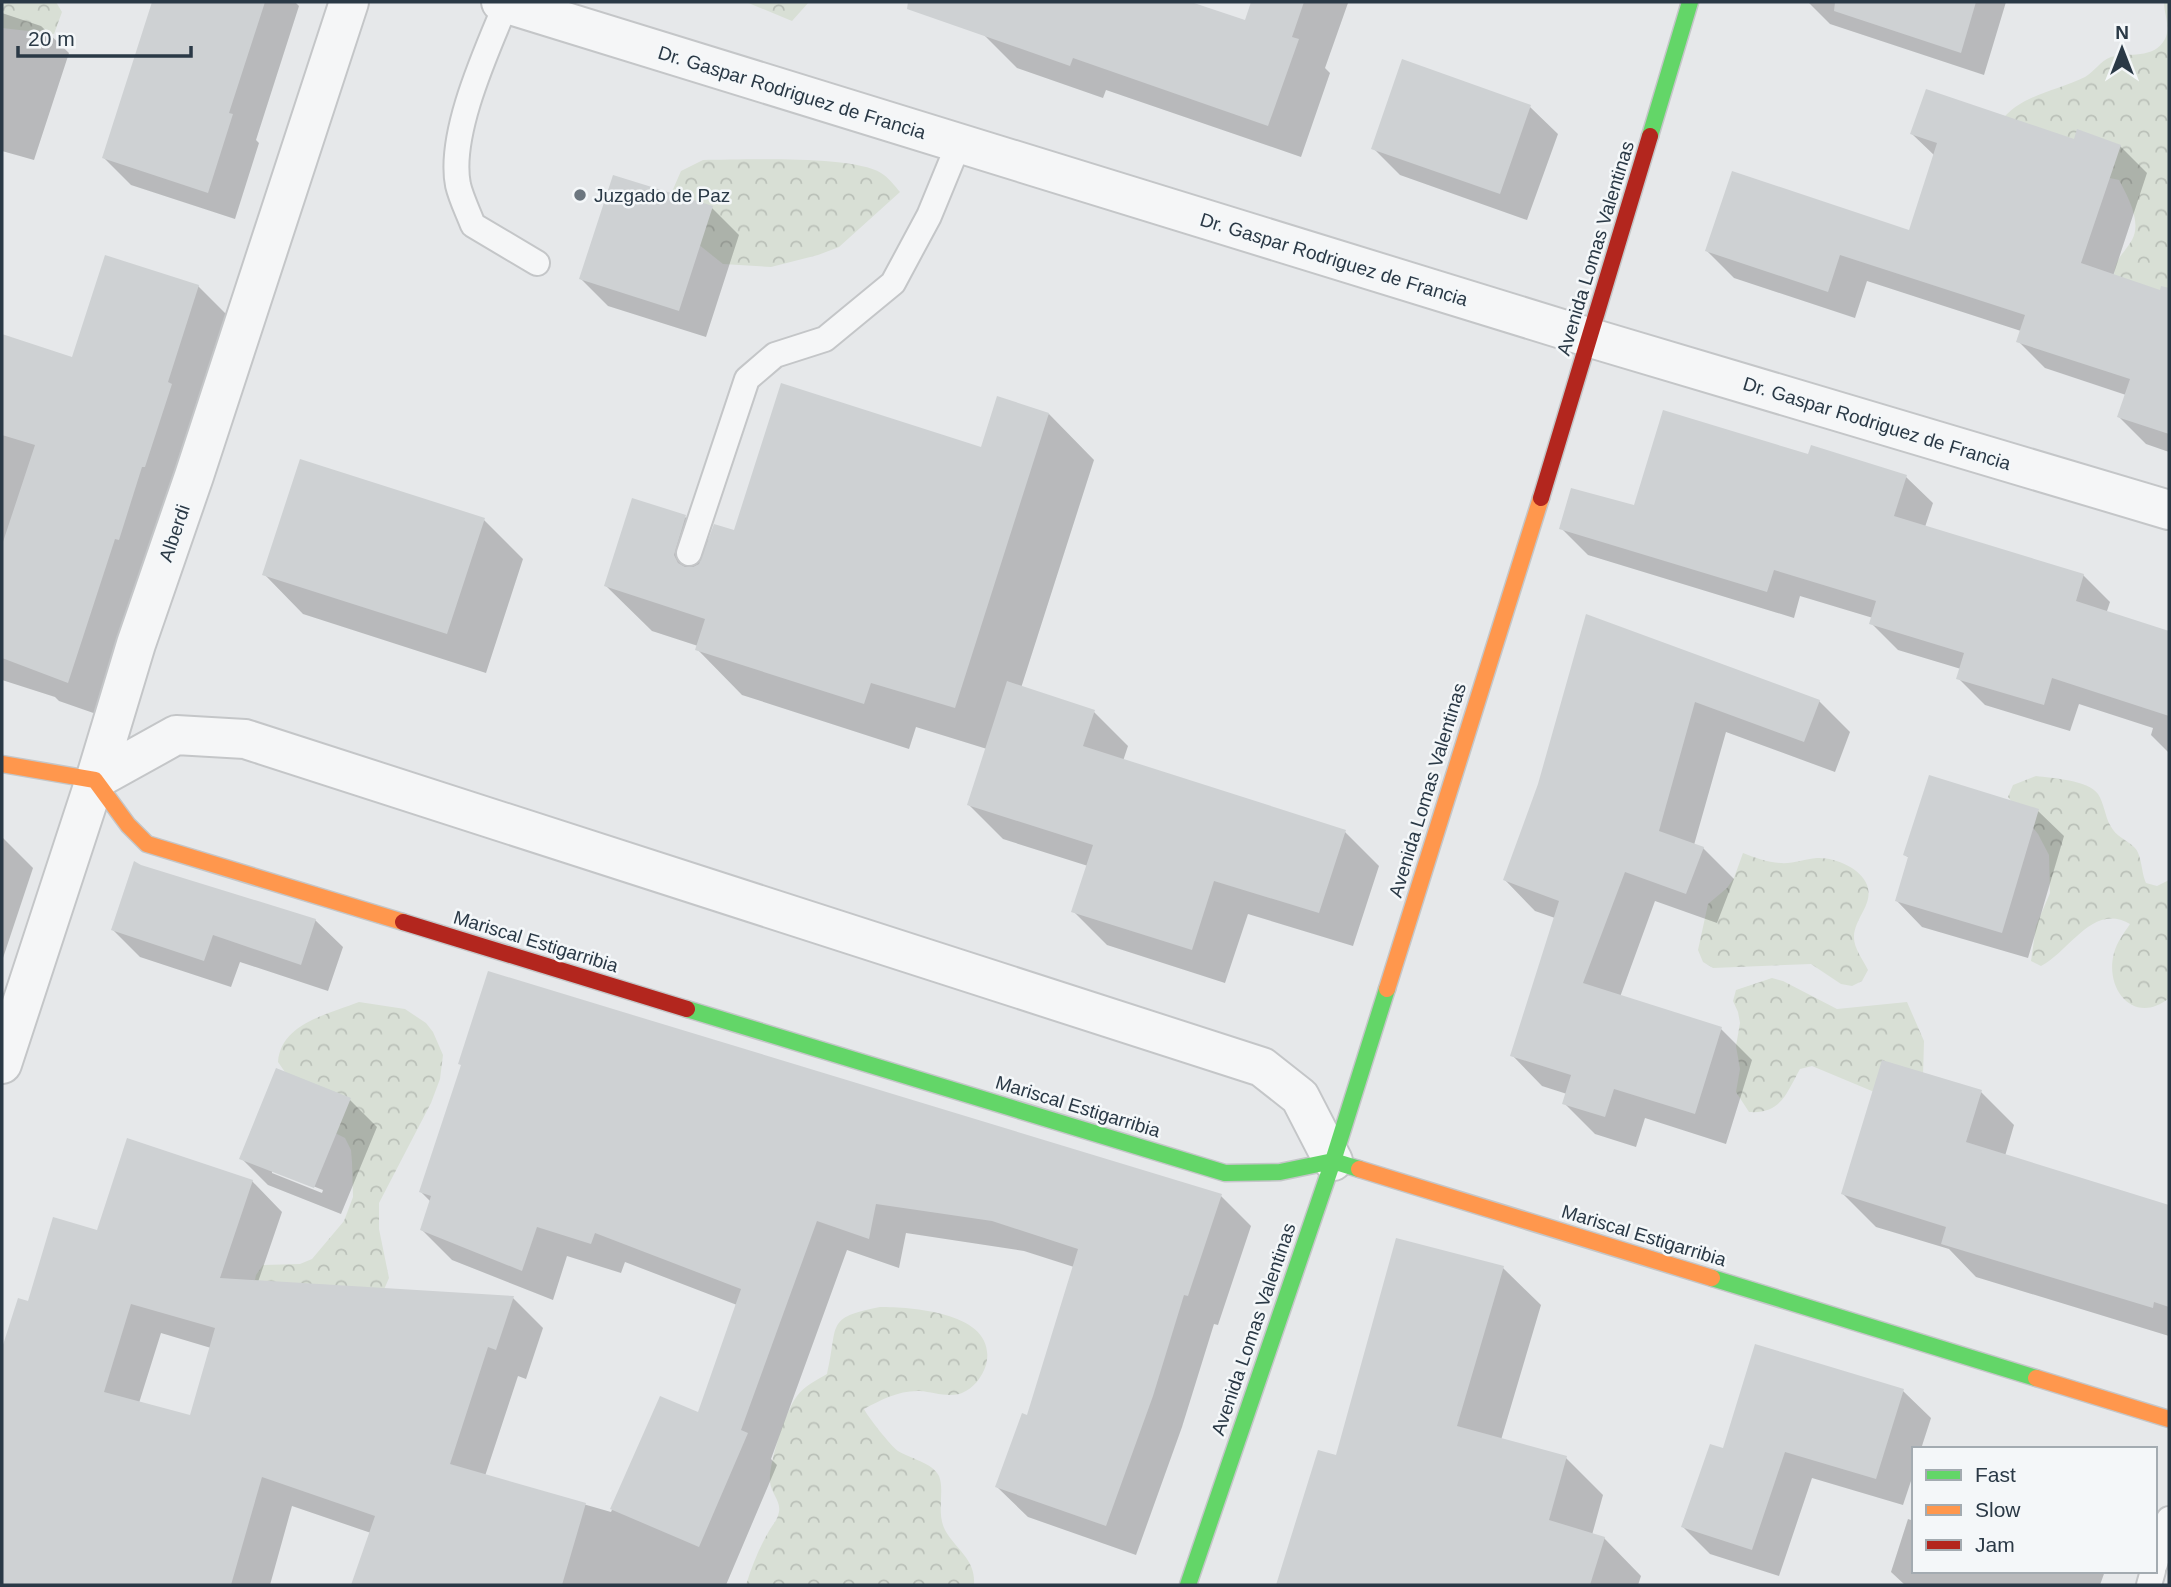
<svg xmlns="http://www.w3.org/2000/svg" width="2171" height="1587" font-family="Helvetica,sans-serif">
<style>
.forest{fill:url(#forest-crowns)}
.shadow{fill:#0003;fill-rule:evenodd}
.building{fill:#ced1d3;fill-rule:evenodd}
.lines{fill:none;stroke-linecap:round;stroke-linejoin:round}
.lane-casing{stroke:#c4c6c8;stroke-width:28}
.street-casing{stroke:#c4c6c8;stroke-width:42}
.fast-casing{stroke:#c4c6c8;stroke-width:19}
.slow-casing{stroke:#c4c6c8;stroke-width:19}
.jam-casing{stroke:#c4c6c8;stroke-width:19}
.lane{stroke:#f5f6f7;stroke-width:24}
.street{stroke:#f5f6f7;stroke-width:38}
.fast{stroke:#63d668;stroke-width:16}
.slow{stroke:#ff974d;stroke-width:16}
.jam{stroke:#b3261e;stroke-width:16}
.poi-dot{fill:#6c767f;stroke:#f4f7f9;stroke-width:2.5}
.labels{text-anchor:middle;stroke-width:5;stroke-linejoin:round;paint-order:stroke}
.street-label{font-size:19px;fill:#2a3946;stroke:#f4f7f9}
.poi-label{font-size:19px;fill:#2a3946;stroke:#f4f7f9;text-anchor:start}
</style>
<defs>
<pattern id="forest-crowns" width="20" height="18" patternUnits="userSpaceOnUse" patternTransform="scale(1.75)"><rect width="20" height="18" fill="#d8dfd5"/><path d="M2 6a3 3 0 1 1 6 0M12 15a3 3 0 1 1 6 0" fill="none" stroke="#bac0b8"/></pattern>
</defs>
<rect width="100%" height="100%" fill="#e6e8ea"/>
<path class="forest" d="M2 2H56L62 12 54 34 2 28Z
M746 2H809L792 21Z
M2164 2H2169V325L2155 324 2114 275C2116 257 2123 255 2132 240 2142 222 2128 197 2119 180L2105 177 2000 122C2021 94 2055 92 2085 77 2094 72 2100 61 2111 57 2128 52 2154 60 2165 39 2171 27 2164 15 2164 2Z
M703 160C741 160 852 155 881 173 888 177 895 186 900 192L839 247 818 255 771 267 723 264 688 236 671 194 681 171Z
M2036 776C2052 778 2088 780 2098 794 2104 803 2105 816 2110 825 2116 837 2126 839 2134 847 2142 854 2141 872 2146 883L2157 886 2169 880V998C2135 1026 2104 990 2114 953 2117 942 2124 933 2130 924 2093 902 2070 951 2041 966L2031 961 2036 926 2050 893 2049 855 2038 834 2008 797 2013 785Z
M1743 853C1755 858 1767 862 1780 863 1793 864 1804 859 1817 858 1834 857 1861 868 1867 885 1874 904 1855 917 1854 936 1853 947 1863 960 1868 970L1862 981 1852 986 1841 984 1811 964 1713 968 1703 962 1698 950 1708 904 1727 888 1734 878Z
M1772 978 1783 981 1837 1009 1907 1002 1924 1041 1923 1076 1891 1099 1812 1066 1800 1069C1786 1094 1781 1114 1749 1112L1736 1092 1740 1069 1736 1046 1740 1023 1738 1012 1733 1001 1736 990Z
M359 1002 405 1009 426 1023 433 1032 443 1055 440 1079 431 1103 379 1203V1229L389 1278 379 1301 251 1299 256 1275 263 1265 300 1264 312 1259 344 1221 353 1197 352 1162 351 1150 345 1138 323 1127 278 1062C281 1023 329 1014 359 1002Z
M880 1307C914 1307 999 1313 986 1365 982 1377 974 1388 962 1393 949 1398 933 1392 920 1391 900 1390 880 1400 864 1409 868 1417 891 1446 898 1451 909 1458 933 1463 939 1476 945 1491 936 1512 945 1530 956 1550 976 1559 974 1585H746C752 1566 759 1548 769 1531 773 1524 777 1521 779 1512 781 1501 771 1493 770 1482 768 1465 786 1410 797 1396 804 1386 817 1380 827 1374 839 1324 824 1318 880 1307Z"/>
<path class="shadow" d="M163 2H295L299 6 256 140 259 143 235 219 131 185 104 158 137 85Z
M996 2H1186L1246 22 1253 2 1348 3 1325 68 1330 73 1301 157 1106 90 1103 98 1017 68 984 35Z
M1808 2H2006L1984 75 1830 24Z
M2 13 41 26 69 53 34 160 2 151Z
M1403 62 1530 107 1558 134 1527 220 1400 175 1373 148Z
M1912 134 2075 141 2120 146 2147 173 2113 276 2169 295V452L2146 444 2119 417 2126 395 2045 368 2018 341 2021 331 1867 281 1855 318 1734 278 1707 251 1910 232 1935 156Z
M712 208 739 235 706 337 608 306 581 279Z
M198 286 232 320 102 716 59 701 55 697 2 680V336L73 359Z
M1049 414 1094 460 1021 688 1094 712 1128 746 1123 761 1345 832 1379 866 1353 946 1248 914 1225 983 1107 945 1073 911 1088 866 1003 839 969 805 987 749 916 727 909 749 742 695 697 649 698 646 652 631 606 586 685 517 710 541 982 450Z
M1809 456 1906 477 1933 503 1925 527 2083 575 2110 602 2106 614 2110 617 2169 635V753L2151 735 2153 728 2079 704 2070 731 1985 705 1958 678 1961 669 1898 650 1871 623 1873 618 1800 596 1794 618 1588 555 1561 528Z
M484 520 523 559 486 673 303 614 264 574Z
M1587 616 1819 701 1850 732 1835 772 1726 732 1694 845 1703 848 1734 879 1717 923 1655 901 1620 997 1721 1029 1752 1060 1726 1144 1645 1118 1636 1147 1595 1134 1564 1103 1567 1094 1542 1086 1512 1055 1555 918 1535 911 1505 880 1540 784Z
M2038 811 2064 836 2028 958 1922 927 1897 901 1909 858 1905 855Z
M2 837 33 868 2 961Z
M315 920 343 947 328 991 240 962 231 987 140 957 113 930Z
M1981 1092 2014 1125 2005 1156 2169 1207V1336L1976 1277 1949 1249 1876 1227 1843 1194Z
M350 1100 377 1127 341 1214 268 1185 241 1158ZM272 1170 323 1190 322 1193 272 1173Z
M252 1181 282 1212 258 1282 513 1298 543 1328 526 1379 518 1376 485 1476 611 1512 661 1398 699 1414 737 1305 625 1262 621 1273 567 1256 553 1300 452 1260 422 1230 431 1202 421 1192 1221 1196 1251 1226 1218 1325 1214 1324 1182 1427 1136 1555 1028 1517 997 1487 1028 1417 1074 1267 1024 1251 906 1233 899 1268 847 1250 771 1459 777 1465 726 1585H353L371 1533 292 1506 270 1585H2V1354L19 1300 29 1303 98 1232ZM161 1333 211 1348 191 1417 139 1403Z
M1503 1268 1541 1305 1501 1440 1566 1458 1603 1495 1592 1535 1604 1538 1641 1576 1638 1585H1278L1319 1452 1337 1457Z
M1903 1391 1931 1418 1921 1449H1914V1472L1903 1505 1812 1478 1779 1576 1710 1554 1683 1527 1724 1451Z
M1908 1519 1914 1521V1571H2105L2100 1585H1905L1891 1572Z"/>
<path class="building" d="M152 2H265L229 113 233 114 208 193 102 158Z
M908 2H1191L1245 20 1251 2H1304L1292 37 1299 39 1268 126 1073 58 1070 66 907 9Z
M1835 2H1976L1961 53 1834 11Z
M1402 59 1531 105 1500 194 1371 149Z
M1926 89 2074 139 2077 129 2121 145 2081 263 2160 290 2161 286 2169 288V434L2117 417 2130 379 2016 342 2025 315 1840 255 1828 292 1705 251 1732 171 1909 230 1937 143 1910 134Z
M613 175 713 206 679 311 579 279Z
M105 255 199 285 168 382 172 384 145 467H142L119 540 115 539 68 683 2 658V545L35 445 2 435V334L72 357Z
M781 383 981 447 997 396 1049 413 955 708 871 683 864 704 695 650 705 619 604 586 632 498 686 515 674 555 678 563 685 567H693L699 564 714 524 734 530Z
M1663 410 1808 454 1811 445 1907 475 1894 516 2084 574 2076 601 2169 631V716L2052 678 2044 705 1956 679 1964 653 1869 624 1876 601 1774 570 1767 592 1559 529 1571 488 1634 505Z
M300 459 485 518 447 634 262 575Z
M1586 614 1820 700 1804 742 1695 702 1659 831 1704 847 1686 894 1625 872 1583 983 1722 1027 1695 1114 1614 1089 1605 1117 1562 1104 1571 1075 1510 1056 1559 901 1503 880 1538 784Z
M1007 681 1095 710 1083 746 1346 830 1319 913 1214 881 1192 950 1071 912 1093 845 967 805Z
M1929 775 2039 809 2002 933 1895 901 1908 857 1903 855Z
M134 861 141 865 316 919 301 965 213 935 204 961 111 930Z
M488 971 1222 1194 1188 1296 1184 1295 1153 1396 1106 1526 995 1487 1022 1413 1027 1415 1078 1249 992 1221 876 1204 869 1239 817 1221 741 1430 748 1433 699 1547 610 1509 660 1396 698 1412 741 1289 595 1233 591 1244 537 1227 522 1271 420 1230 431 1196 419 1192 461 1065 458 1064Z
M1882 1060 1982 1090 1966 1142 2169 1205V1307L2154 1302 2153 1308 1941 1244 1946 1227 1841 1194Z
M276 1068 351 1098 314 1188 239 1159Z
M127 1138 253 1180 220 1278 514 1296 496 1350 488 1347 450 1464 586 1503 562 1585H351L375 1516 262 1477 231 1585H2V1348L18 1298 28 1301 53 1217 97 1230ZM131 1304 215 1328 190 1415 104 1392Z
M1396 1238 1504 1266 1457 1426 1567 1456 1549 1520 1605 1537 1590 1585H1276L1318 1450 1336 1455Z
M1755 1344 1904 1389 1876 1479 1785 1452 1752 1550 1681 1527 1710 1444 1723 1448Z"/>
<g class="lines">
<defs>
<path id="lane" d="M506 4C487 50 448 134 458 185 461 198 468 212 473 225L537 263
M689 553 747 379 775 355 825 339 893 283 929 216 959 143
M2155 1564 2169 1519
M2149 1585 2153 1571"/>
<path id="street" d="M501 2 1591 338 2169 510
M95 780 176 735 245 739 1262 1067 1300 1097 1333 1161
M2 1064 95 780 136 644 194 476 349 2"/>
<path id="fast" d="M1650 136 1690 2
M687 1009 1225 1173 1280 1172 1333 1161 1359 1169
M1712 1278 2036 1378
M1188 1585 1333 1161 1387 989"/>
<path id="slow" d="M2 764 95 780 128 825 147 844 403 922
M1387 989 1541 498
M1359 1169 1712 1278
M2036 1378 2169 1419"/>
<path id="jam" d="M1541 498 1650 136
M403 922 687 1009"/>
</defs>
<use href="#lane" class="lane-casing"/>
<use href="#street" class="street-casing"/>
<use href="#fast" class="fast-casing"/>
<use href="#slow" class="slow-casing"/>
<use href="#jam" class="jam-casing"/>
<use href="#lane" class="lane"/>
<use href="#street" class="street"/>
<use href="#fast" class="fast"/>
<use href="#slow" class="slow"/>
<use href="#jam" class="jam"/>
</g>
<circle class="poi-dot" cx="580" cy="195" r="7"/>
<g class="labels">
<g class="street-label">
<text transform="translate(792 92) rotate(17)" y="7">Dr. Gaspar Rodriguez de Francia</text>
<text transform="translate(1595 248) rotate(-73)" y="7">Avenida Lomas Valentinas</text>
<text transform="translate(1334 259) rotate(17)" y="7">Dr. Gaspar Rodriguez de Francia</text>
<text transform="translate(1877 423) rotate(17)" y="7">Dr. Gaspar Rodriguez de Francia</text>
<text transform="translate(174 533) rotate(-71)" y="7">Alberdi</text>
<text transform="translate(1427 790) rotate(-73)" y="7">Avenida Lomas Valentinas</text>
<text transform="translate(536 941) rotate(17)" y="7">Mariscal Estigarribia</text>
<text transform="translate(1078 1106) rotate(17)" y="7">Mariscal Estigarribia</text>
<text transform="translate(1644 1235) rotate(17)" y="7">Mariscal Estigarribia</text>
<text transform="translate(1253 1329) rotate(-71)" y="7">Avenida Lomas Valentinas</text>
</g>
<g class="poi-label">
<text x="594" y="202">Juzgado de Paz</text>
</g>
</g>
<rect width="2171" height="1587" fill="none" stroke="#2a3946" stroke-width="7"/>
<rect x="1912" y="1447" width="245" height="126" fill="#f4f7f9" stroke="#a3abb1" stroke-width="2"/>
<rect x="1926" y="1470" width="35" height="10" fill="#63d668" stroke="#a3abb1" stroke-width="2"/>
<text x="1975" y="1482" font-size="21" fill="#2a3946">Fast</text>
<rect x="1926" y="1505" width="35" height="10" fill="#ff974d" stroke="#a3abb1" stroke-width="2"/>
<text x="1975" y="1517" font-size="21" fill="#2a3946">Slow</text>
<rect x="1926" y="1540" width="35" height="10" fill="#b3261e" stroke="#a3abb1" stroke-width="2"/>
<text x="1975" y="1552" font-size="21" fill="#2a3946">Jam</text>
<g transform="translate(2122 49)" stroke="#f4f7f9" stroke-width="5" paint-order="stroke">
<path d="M0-5L12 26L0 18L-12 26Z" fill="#2a3946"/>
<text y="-10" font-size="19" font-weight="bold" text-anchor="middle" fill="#2a3946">N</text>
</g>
<path d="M18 46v10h173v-10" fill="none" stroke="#2a3946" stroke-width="3.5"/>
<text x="28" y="46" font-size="21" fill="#2a3946" stroke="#f4f7f9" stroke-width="5" paint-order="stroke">20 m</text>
</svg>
